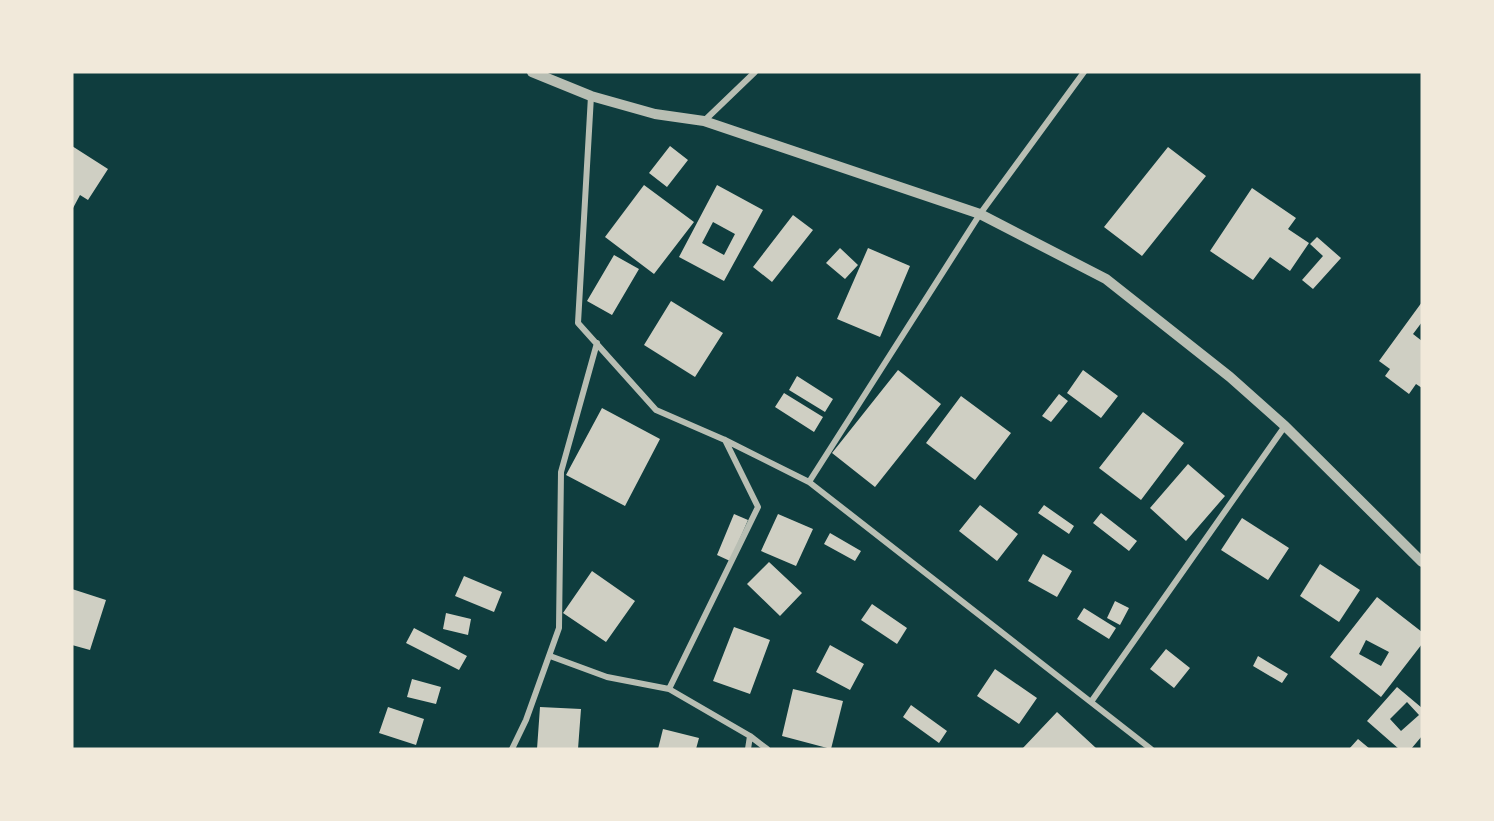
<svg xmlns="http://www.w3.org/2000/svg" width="1494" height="821" font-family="Roboto,sans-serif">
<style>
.building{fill:#cfcfc3;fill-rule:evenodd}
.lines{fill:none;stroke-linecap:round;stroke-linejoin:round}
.minor{stroke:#b8beb3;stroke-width:6}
.tertiary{stroke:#b8beb3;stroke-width:10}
</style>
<rect width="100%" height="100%" fill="#0f3d3e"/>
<path class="building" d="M72 146 108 169 88 200 80 195 72 210Z
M670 146 688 160 667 187 649 173Z
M1168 147 1206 176 1142 256 1104 227Z
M644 185 694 222 654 274 605 237Z
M717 185 763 210 724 281 679 257ZM713 222 735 234 724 255 702 243Z
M1252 188 1296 218 1288 229 1309 243 1290 271 1270 257 1253 280 1210 251Z
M793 215 813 230 772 282 753 267Z
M1317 237 1341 258 1313 289 1302 280 1323 256 1310 244Z
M840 248 858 265 845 279 826 263Z
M868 248 910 266 880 337 837 319Z
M614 255 639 269 612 315 587 301Z
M671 301 723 333 695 377 644 345Z
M1422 302V322L1413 334 1422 341V388L1416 384 1409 394 1385 376 1390 369 1379 361Z
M898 370 941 404 875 487 832 453Z
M1083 370 1118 396 1101 418 1067 393Z
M797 376 833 399 825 412 789 390Z
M784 393 823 417 814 432 775 407Z
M1059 394 1068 401 1051 422 1042 416Z
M961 396 1011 433 975 480 926 443Z
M602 408 660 439 625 506 566 475Z
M1143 412 1184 443 1141 500 1099 468Z
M1188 464 1225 496 1186 541 1150 508Z
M980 505 1018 534 997 561 959 531Z
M1044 505 1074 526 1069 534 1038 513Z
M1101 513 1137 541 1129 551 1093 523Z
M734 514 748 520 730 561 717 555Z
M778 514 813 529 796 566 761 551Z
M1242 518 1289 548 1268 580 1221 550Z
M830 533 861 551 855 561 824 544Z
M1043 554 1072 571 1057 597 1028 581Z
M769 562 802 593 780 616 747 584Z
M1320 564 1360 590 1339 622 1300 596Z
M592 571 635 601 606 642 563 613Z
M464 576 502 592 494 612 455 596Z
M72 589 106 600 90 650 72 645Z
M1377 597 1422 632V644L1381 697 1330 657ZM1366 640 1389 652 1381 666 1359 654Z
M1115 601 1129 608 1120 625 1107 618Z
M872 604 907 628 897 644 861 620Z
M1084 608 1116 628 1109 639 1077 619Z
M446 613 471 619 468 635 443 629Z
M734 627 770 640 750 694 713 681Z
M414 628 467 656 459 670 406 643Z
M830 645 864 664 850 690 816 672Z
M1166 649 1190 668 1174 688 1150 669Z
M1258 656 1288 674 1282 683 1253 666Z
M995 669 1037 698 1019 724 977 696Z
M412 679 441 687 436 704 407 697Z
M1397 687 1422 708V736L1411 749H1399L1367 721ZM1407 702 1419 715 1401 731 1390 719Z
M793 689 843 701 831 749 782 736Z
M911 705 947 731 939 743 903 717Z
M388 707 424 719 416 745 379 733Z
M540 707 581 709 578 749H537Z
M1057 712 1096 748 1095 749H1022Z
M663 729 699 738 696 749H658Z
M1358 739 1370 749H1349Z"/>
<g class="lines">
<path class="minor" d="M591 96 578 323 656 410 725 440 809 482 1151 749
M704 121 755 72
M809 482 980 214 1084 72
M550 656 607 677 669 689 750 736 767 749
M669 689 758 507 725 440
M1091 702 1285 426
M512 749 526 720 559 628 561 472 597 343
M748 749 750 736"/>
<path class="tertiary" d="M532 72 591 96 655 114 704 121 980 214 1106 279 1230 377 1285 426 1422 562"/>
</g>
<rect width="1494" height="821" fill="none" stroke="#f1e9da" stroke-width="147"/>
</svg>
